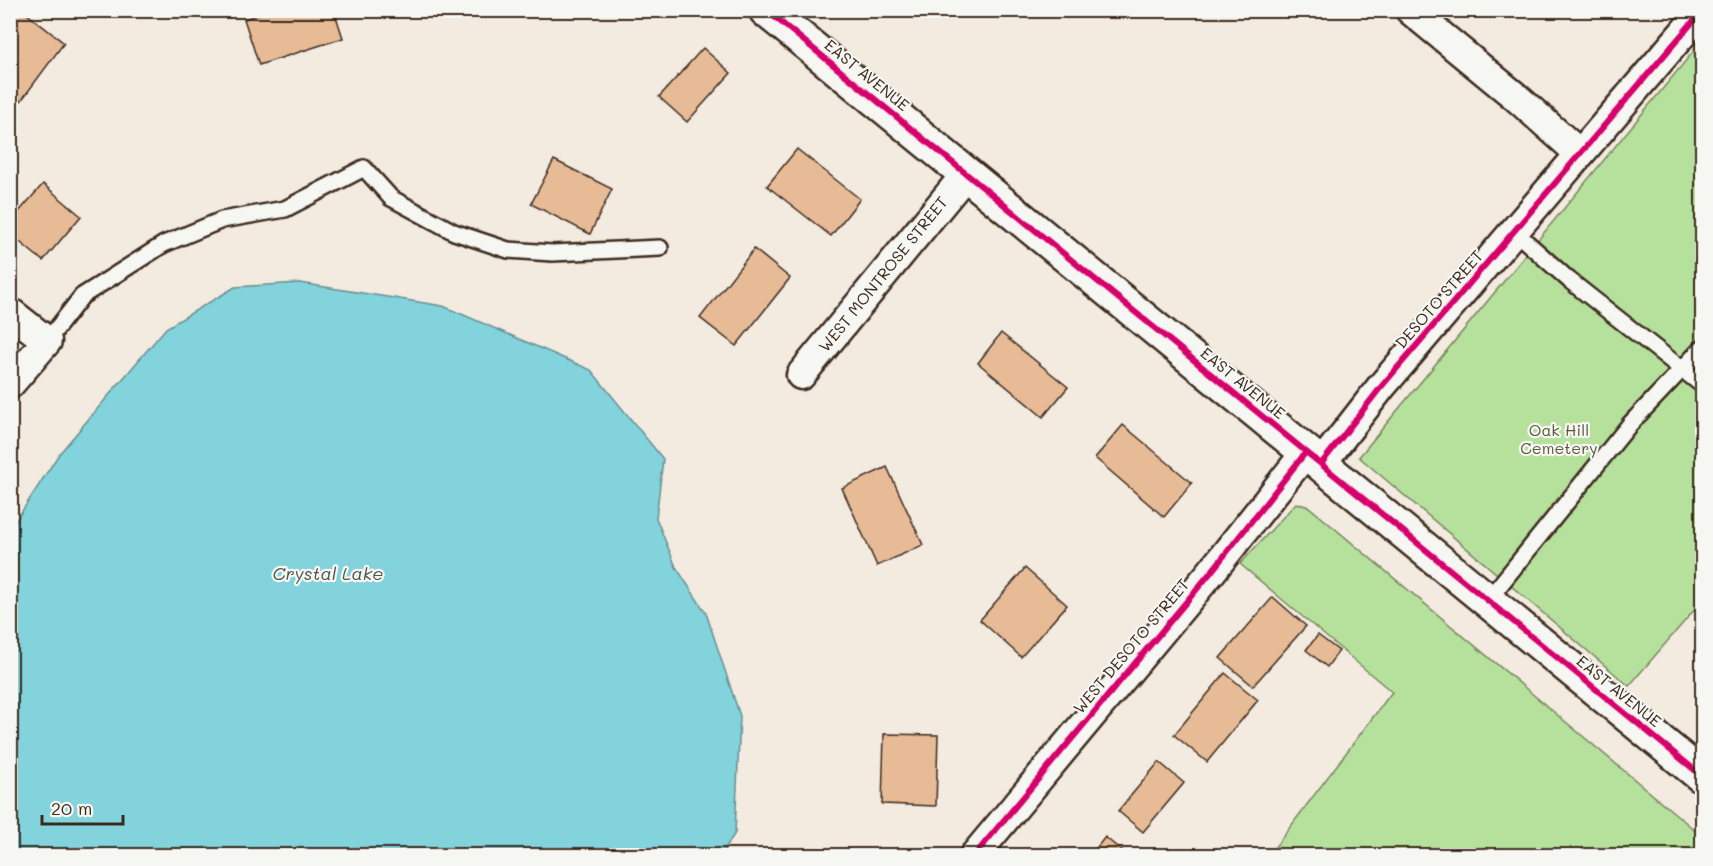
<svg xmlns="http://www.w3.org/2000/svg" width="1713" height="866" font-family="Mali,sans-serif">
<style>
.green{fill:#b6e19d;stroke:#78865e;stroke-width:1.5}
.water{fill:#82d3dc;stroke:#668f90;stroke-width:1.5}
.building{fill:#e6bb96;stroke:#3b2a1e;stroke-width:1.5}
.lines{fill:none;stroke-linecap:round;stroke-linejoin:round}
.lane-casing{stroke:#3b2a1e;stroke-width:20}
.street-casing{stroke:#3b2a1e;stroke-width:33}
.secondary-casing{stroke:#3b2a1e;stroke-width:38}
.lane{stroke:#f6f6f2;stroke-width:15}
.street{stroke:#f6f6f2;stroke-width:28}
.secondary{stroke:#f6f6f2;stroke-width:33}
.cycleway-casing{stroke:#f6f6f2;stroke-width:10}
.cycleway{stroke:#d6006c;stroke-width:6}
.labels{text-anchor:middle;stroke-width:4.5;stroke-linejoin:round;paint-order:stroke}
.street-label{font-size:16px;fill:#3b2a1e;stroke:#f6f6f2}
.park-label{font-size:16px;fill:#5a583e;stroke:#f6f6f2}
.water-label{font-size:18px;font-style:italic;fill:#4d544e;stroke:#f6f6f2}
</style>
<rect width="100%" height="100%" fill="#f3eae0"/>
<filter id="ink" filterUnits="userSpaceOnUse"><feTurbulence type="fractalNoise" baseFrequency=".0167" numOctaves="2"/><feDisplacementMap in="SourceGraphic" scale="12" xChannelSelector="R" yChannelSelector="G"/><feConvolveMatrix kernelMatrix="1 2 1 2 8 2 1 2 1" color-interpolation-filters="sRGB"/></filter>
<g filter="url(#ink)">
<path class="green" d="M1702 41V601L1629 686 1359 457Z
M1296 503 1309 507 1702 836V855H1269L1392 692 1240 564Z"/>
<path class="water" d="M300 283 443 306 591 370 663 459 656 518 676 567 706 613 740 716 735 833 721 855H11V528L59 454 166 328 235 287Z"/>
<path class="building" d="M10 10H22L64 43 21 101 10 93Z
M271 10H334L343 38 259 65 244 19Z
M703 48 731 73 687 122 659 97Z
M797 149 860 199 831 236 767 186Z
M554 160 612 189 590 234 531 204Z
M43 184 81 216 43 261 10 234V222Z
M754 249 790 278 736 346 700 318Z
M1001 333 1068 387 1043 417 978 363Z
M1123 425 1192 483 1164 517 1095 458Z
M887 467 923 545 877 566 842 488Z
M1025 568 1067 605 1021 657 980 620Z
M1273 597 1306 626 1253 686 1220 658Z
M1318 635 1339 651 1327 667 1306 650Z
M1225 673 1258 700 1207 762 1174 735Z
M884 734 938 735 936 806 882 804Z
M1159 762 1184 783 1143 832 1118 811Z
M1105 837 1128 856H1090Z"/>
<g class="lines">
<defs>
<path id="lane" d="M1514 231 1569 280 1702 385
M47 341 82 296 164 244 222 220 285 209 364 168 391 198 454 232 508 250 552 253 660 248
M1487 601 1630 424 1702 348"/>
<path id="street" d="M1410 10 1516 97 1580 154
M10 312 47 341 10 384
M801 375 966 174
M1321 464 1381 387 1702 11
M974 856 1212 571 1306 452"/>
<path id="secondary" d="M766 10 1702 776"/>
</defs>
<use href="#lane" class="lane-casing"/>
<use href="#street" class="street-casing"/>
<use href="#secondary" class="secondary-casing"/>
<use href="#lane" class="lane"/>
<use href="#street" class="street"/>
<use href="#secondary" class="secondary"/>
<defs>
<path id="cycleway" d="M766 10 1702 776
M1321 464 1381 387 1702 11
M974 856 1212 571 1306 452"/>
</defs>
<use href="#cycleway" class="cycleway-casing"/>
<use href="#cycleway" class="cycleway"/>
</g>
</g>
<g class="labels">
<g class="street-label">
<text transform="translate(867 75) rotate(39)" y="6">EAST AVENUE</text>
<text transform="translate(883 274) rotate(-51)" y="6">WEST MONTROSE STREET</text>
<text transform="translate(1439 299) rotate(-49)" y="6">DESOTO STREET</text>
<text transform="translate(1243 383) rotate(39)" y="6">EAST AVENUE</text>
<text transform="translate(1131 646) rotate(-50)" y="6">WEST DESOTO STREET</text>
<text transform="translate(1619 691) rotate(39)" y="6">EAST AVENUE</text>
</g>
<g class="park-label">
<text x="1559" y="436">Oak Hill<tspan x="1559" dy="18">Cemetery</tspan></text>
</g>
<g class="water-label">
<text x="328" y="580">Crystal Lake</text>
</g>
</g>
<rect width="1713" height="866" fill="none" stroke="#f6f6f2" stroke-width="36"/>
<rect x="18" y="18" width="1677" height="830" fill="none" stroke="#3b2a1e" stroke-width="2" filter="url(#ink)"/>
<path d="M42 815v9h81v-9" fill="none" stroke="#3b2a1e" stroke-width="3"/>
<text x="51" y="815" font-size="18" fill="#3b2a1e" stroke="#f6f6f2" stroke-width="4.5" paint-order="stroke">20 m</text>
</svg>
